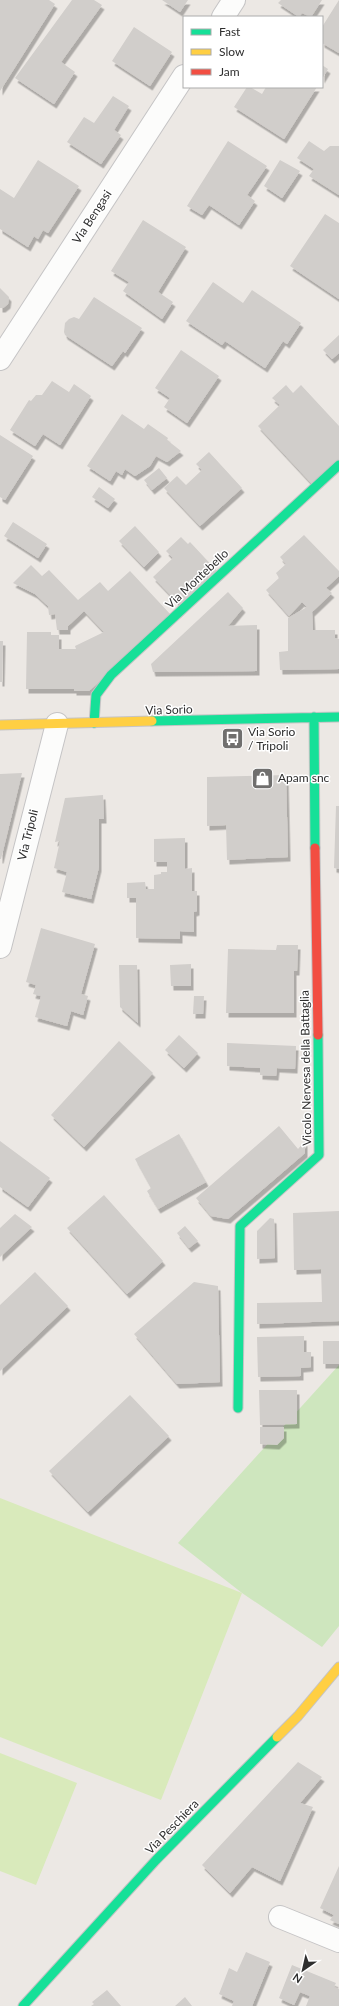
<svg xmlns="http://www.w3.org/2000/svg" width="339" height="2006" font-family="Lato,sans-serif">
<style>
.green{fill:#cee6be}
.pitch{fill:#d9eabb}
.building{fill:#d1cecb;filter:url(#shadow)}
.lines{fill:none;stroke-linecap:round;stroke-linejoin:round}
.street-casing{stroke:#c5c4c5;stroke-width:24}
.fast-casing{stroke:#c5c4c5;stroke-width:11}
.slow-casing{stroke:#c5c4c5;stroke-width:11}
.jam-casing{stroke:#c5c4c5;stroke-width:11}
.street{stroke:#fcfcfb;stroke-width:22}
.fast{stroke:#16e098;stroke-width:9}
.slow{stroke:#ffcf43;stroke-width:9}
.jam{stroke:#f24e42;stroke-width:9}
.labels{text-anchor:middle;stroke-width:3;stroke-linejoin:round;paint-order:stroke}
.street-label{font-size:12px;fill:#2e2e2e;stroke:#fff}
.poi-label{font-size:12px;fill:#2e2e2e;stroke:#fff;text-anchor:start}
</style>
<defs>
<filter id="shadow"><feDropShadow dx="2.5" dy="4.5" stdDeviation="0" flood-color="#0004"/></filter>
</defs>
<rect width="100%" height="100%" fill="#ece8e4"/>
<path class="green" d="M339 1365V1626L322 1647 242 1593 178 1543Z"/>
<path class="pitch" d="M0 1498 242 1593 161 1800 0 1737Z
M0 1753 77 1783 36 1885 0 1871Z"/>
<path class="building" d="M0 0H49L55 4 0 91Z
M72 0H94L102 5 61 62 75 72 54 104 15 78Z
M162 0H188L180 12Z
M281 0H322L311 17 302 13 299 17 278 3Z
M339 0V53L322 43V27Z
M134 27 172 52 150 86 112 61Z
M322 65 328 69 322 79Z
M247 87H250L262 94 266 87H317L284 139 234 107Z
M113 96 129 106 114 130 121 135 101 164 67 142 84 117 94 123Z
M228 141 267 166 247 195 255 201 239 225 209 205 202 215 187 206Z
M309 141 324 151 330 146H339V195L309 176 314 169 297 158Z
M38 160 79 186 48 233 43 230 38 239 34 236 28 247 0 229V189L14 198Z
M280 160 300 171 282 198 264 186Z
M325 214 339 223V299L290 266Z
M143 220 186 247 158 292 173 302 162 319 123 291 129 282 111 271Z
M213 282 243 303 252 290 301 323 287 344 283 341 265 368 225 341 222 345 186 321Z
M0 288 9 297 8 304 3 308H0Z
M94 297 142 328 125 353 123 351 112 366 65 335 64 332 65 323 69 319 74 317 79 319Z
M339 335V353L332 359 323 350Z
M181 350 219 376 187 423 164 407 170 398 155 388Z
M52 381 69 392 74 384 91 396 60 445 43 434 35 446 10 430 29 400 31 401 36 395H42Z
M286 385 293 393 301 385 339 426V460L312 484 258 426 280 405 272 398Z
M122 414 144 429 148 424 168 438 167 440 181 451 167 462 156 456 150 466 135 476 125 469 122 475 116 471 110 481 87 466Z
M0 435 33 456 5 500 0 497Z
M209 452 242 488 200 526 164 488 177 476 186 485 202 470 196 464Z
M159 468 167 478 152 490 144 480Z
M99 487 115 499 108 508 92 497Z
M13 522 47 544 38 558 4 536Z
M135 526 159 552 144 567 119 541Z
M304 535 339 571V576L326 588 332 593 312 612 313 630H335V638L339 639V669L280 670 279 652 288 651V618L307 607 302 602 289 616 266 590 279 578 276 573 286 564 280 557Z
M181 537 188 544 190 542 218 572 181 606 153 577 173 558 166 551Z
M31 565 42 576 49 570 78 600 100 582 108 591 130 571 171 615 89 691H74V689H26L27 632H51V635H59V649H76L75 646 104 632 84 611 68 626V630H57L55 614 49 615 48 606 35 594 13 583Z
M228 592 243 608 228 626 257 625V671L153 672 151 664Z
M0 641H3L2 682H0Z
M22 773 1 859H0V774Z
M286 775 288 857 227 860 226 825 207 826V777Z
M103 795 104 819H99V867L91 899 62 892 67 872 54 868 60 841 55 842 65 798Z
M336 806H339V869L334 868Z
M185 838V869L192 868V891H197V911L194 912V932L180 931V939L136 938V898H127V883L145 882 146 889H154V875L161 874V872H167V862H154V839Z
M41 928 95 944 81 994 88 996 83 1015 71 1011 67 1026 35 1017 41 996 33 994 36 985 26 982Z
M277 945H298L297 971H294V1013H226L228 949 276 950Z
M191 964V986H171L170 965Z
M119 965H137L138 1023 120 1007Z
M194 996H204L203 1014H193Z
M179 1035 198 1053 184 1068 165 1050Z
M119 1041 153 1073 84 1147 51 1115Z
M227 1043 296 1046 295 1069 277 1068 276 1076 260 1075V1068L227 1066Z
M279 1126 298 1149 305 1141V1153L228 1219 211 1216 196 1198Z
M179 1134 206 1182 158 1209 147 1191 151 1188 135 1159Z
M0 1141 50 1178 28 1207 0 1187Z
M104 1195 163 1261 127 1294 67 1228Z
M339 1211V1321L257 1324V1303L322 1302 321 1269 294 1270 293 1213Z
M15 1214 32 1227 0 1257V1228Z
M270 1218 274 1219 275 1258 257 1259V1231Z
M185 1226 198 1241 189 1248 177 1233Z
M35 1272 68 1306 0 1371V1305Z
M194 1282 218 1286 220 1382 177 1384 134 1334Z
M304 1336V1352H311V1367L301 1368V1376L258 1377 257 1337Z
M323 1341H339V1364H323Z
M259 1390H297V1424L260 1425Z
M130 1395 169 1436 88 1512 49 1471Z
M260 1427H284V1438L277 1445 260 1444Z
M298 1762 322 1777 300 1803 313 1807 280 1881 252 1867 230 1893 202 1865Z
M339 1866V1924L330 1920 334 1915 320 1908Z
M246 1952 270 1962 252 2006H232L234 2001 219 1994 229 1968 237 1972Z
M292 1965 336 1983 334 1987 339 1989V2006H306L310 1996 300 1992 294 2005 279 1998Z
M107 1990 121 2006H91L94 2004 92 2002Z
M185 1997 192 2006H175Z"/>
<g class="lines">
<defs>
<path id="street" d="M223 17 234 0
M0 359 184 76
M0 947 57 724
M280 1917 339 1941"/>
<path id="fast" d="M314 717 315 848
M152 721 339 717
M94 723 96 695 111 675 339 465
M238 1408 240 1226 319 1155 318 1035
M23 2006 156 1860 277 1737"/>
<path id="slow" d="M0 725 152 721
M277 1737 298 1716 339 1667"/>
<path id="jam" d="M315 848 318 1035"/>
</defs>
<use href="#street" class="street-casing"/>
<use href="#fast" class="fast-casing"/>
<use href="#slow" class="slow-casing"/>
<use href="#jam" class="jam-casing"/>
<use href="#street" class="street"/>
<use href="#fast" class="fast"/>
<use href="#slow" class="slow"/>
<use href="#jam" class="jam"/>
</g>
<defs>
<symbol id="bus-square" viewBox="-11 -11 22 22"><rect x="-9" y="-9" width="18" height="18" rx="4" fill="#706f6e" stroke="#fff"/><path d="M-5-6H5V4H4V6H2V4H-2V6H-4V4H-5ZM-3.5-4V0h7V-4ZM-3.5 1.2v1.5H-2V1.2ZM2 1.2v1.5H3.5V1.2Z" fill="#fff"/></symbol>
<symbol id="shop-square" viewBox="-11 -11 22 22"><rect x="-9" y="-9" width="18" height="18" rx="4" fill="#706f6e" stroke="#fff"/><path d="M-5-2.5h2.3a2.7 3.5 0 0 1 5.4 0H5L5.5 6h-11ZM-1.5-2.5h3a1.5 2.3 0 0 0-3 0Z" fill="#fff"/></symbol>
</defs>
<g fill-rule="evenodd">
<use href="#bus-square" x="220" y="726" width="25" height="25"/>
<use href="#shop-square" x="250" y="766" width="25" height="25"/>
</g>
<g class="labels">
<g class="street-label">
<text transform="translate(92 217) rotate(-57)" y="4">Via Bengasi</text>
<text transform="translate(197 579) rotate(-43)" y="4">Via Montebello</text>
<text transform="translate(169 710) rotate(-2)" y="4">Via Sorio</text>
<text transform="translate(28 835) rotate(-76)" y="4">Via Tripoli</text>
<text transform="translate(306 1068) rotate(-91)" y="4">Vicolo Nervesa della Battaglia</text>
<text transform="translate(172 1827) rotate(-46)" y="4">Via Peschiera</text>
</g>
<g class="poi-label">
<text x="248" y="736">Via Sorio<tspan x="248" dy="14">/ Tripoli</tspan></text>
<text x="278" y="782">Apam snc</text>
</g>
</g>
<rect x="183" y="16" width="140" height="72" fill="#ffffff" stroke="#ababab"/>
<rect x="191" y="29" width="20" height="6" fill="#16e098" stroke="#ababab"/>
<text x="219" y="36" font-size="12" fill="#2e2e2e">Fast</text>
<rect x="191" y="49" width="20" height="6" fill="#ffcf43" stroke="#ababab"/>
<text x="219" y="56" font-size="12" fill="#2e2e2e">Slow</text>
<rect x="191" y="69" width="20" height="6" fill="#f24e42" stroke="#ababab"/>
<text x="219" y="76" font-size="12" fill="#2e2e2e">Jam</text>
<g transform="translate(303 1970) rotate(214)" stroke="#ffffff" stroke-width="3" paint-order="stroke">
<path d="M0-3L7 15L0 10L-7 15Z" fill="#2e2e2e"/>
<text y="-6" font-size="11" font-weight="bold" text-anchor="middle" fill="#2e2e2e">N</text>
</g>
</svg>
